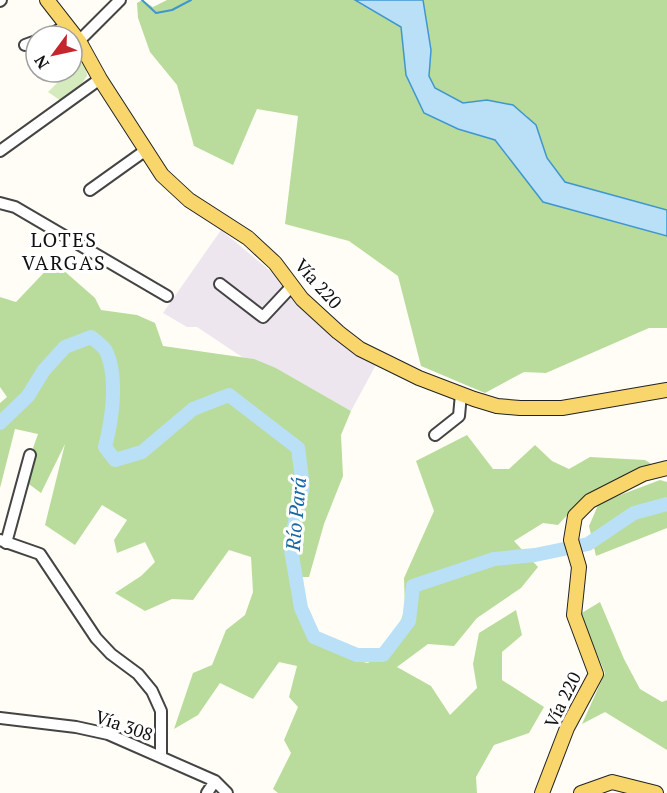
<svg xmlns="http://www.w3.org/2000/svg" width="667" height="793" font-family="'PT Serif',serif">
<style>
.industrial{fill:#eee6ef}
.green{fill:#d5ebbd}
.forest{fill:#b9dc9c}
.water{fill:#b9e0f7;stroke:#3f96cf;stroke-width:1.5}
.lines{fill:none;stroke-linecap:round;stroke-linejoin:round}
.stream{stroke:#3f96cf;stroke-width:2}
.river{stroke:#b9e0f7;stroke-width:14}
.minor-casing{stroke:#444;stroke-width:14}
.major-casing{stroke:#222;stroke-width:16}
.minor{stroke:#fff;stroke-width:10}
.major{stroke:#f9d66b;stroke-width:14}
.labels{text-anchor:middle;stroke-width:6;stroke-linejoin:round;paint-order:stroke}
.street-label{font-size:18px;fill:#111;stroke:#fff}
.neighbourhood-label{font-size:20px;letter-spacing:1.5px;fill:#111;stroke:#fff}
.water-label{font-size:20px;font-style:italic;fill:#1768a6;stroke:#fff}
</style>
<rect width="100%" height="100%" fill="#fffdf5"/>
<path class="industrial" d="M221 230 280 279 289 295 311 314 377 363 351 411 276 368 242 357 197 327H187L163 313Z"/>
<path class="green" d="M84 55 87 76 78 89 61 101 48 92 68 72H72V67Z"/>
<path class="forest" d="M142 0 153 7 167 0H355L401 27 406 75 458 129 495 140 544 202 667 236V328H649L546 373 524 372 485 393 421 366 398 276 349 241 285 224 298 116 257 109 233 165 194 146 177 85 150 52 138 18 137 3Z
M423 0H667V210L565 182 547 158 527 116 513 105 487 100 463 103 435 88 429 76 431 50Z
M54 262 95 298 101 310 137 315 155 323 163 346 254 359 276 368 351 411 341 435 343 476 324 524 309 577H291C308 617 320 655 368 663L383 650 401 620 405 609 404 578 434 511 416 461 467 435 493 469H509L535 445 552 461 569 469 590 457 645 460 656 467C613 482 589 490 558 525L543 523 514 541 538 567 521 588 477 618 454 646 428 644 397 667 431 686 450 715 477 688 473 664 479 633 516 610 522 635 502 652V680L544 707 529 733 494 745 476 777 477 793H278L273 789 291 753 284 740 298 707 289 697 297 666 279 662 253 699 220 683 198 715 174 729 193 673 212 665 226 630 245 615 253 592 251 557 229 550 193 600 172 599 145 611 115 593 141 576 155 562 145 542 117 553 114 540 127 520 102 505 75 545 45 525 65 444 41 493 22 479 38 434 15 429 0 488V403L7 397 0 387V297L16 302Z
M660 480 667 482V528L596 556 589 526 599 503Z
M600 602 624 659 640 689 662 702 667 700V750L605 712 582 724 605 673 580 614Z"/>
<path class="water" d="M355 0H423L431 50 429 76 435 88 463 103 487 100 513 105 536 125 547 158 565 182 667 210V236L543 202 495 140 458 129 424 113 406 75 401 27Z"/>
<g class="lines">
<path class="stream" d="M142 0 156 13 172 10 191 0"/>
<path class="river" d="M0 423 28 396 44 370 65 347 91 337C96 341 105 347 107 353 118 380 112 420 105 447L115 460 142 452 193 409 229 395 298 448 303 486 290 544 301 608 314 637 357 655H383L409 621 413 586 494 559 535 555 588 544 634 513 667 504"/>
<defs>
<path id="minor" d="M0 1 1 0
M48 36 67 25
M79 41 120 0
M25 45 36 41
M0 151 100 79
M90 190 146 150
M0 203 15 207 167 296
M220 284 263 317 292 286
M435 435 459 416 461 394
M0 540 40 554 96 638 111 654 138 674 152 691 161 711V756
M6 543 30 455
M0 718 76 727 108 734 215 781 227 793
M207 793 215 781"/>
<path id="major" d="M47 0 79 41 100 79 162 175 189 200 248 238 275 263 302 299 338 332 360 349 419 378 474 399 497 406 520 408H562L667 390
M542 793 567 728 596 674 574 615 579 567 571 540 575 516 590 501 643 474 667 468
M581 793 612 782 656 793"/>
</defs>
<use href="#minor" class="minor-casing"/>
<use href="#major" class="major-casing"/>
<use href="#minor" class="minor"/>
<use href="#major" class="major"/>
</g>
<g class="labels">
<g class="street-label">
<text transform="translate(318 284) rotate(48)" y="6">Vía 220</text>
<text transform="translate(563 700) rotate(-64)" y="6">Vía 220</text>
<text transform="translate(124 726) rotate(19)" y="6">Vía 308</text>
</g>
<g class="neighbourhood-label">
<text x="64" y="247">LOTES<tspan x="64" dy="23">VARGAS</tspan></text>
</g>
<g class="water-label">
<text transform="translate(296 514) rotate(-85)" y="7">Río Pará</text>
</g>
</g>
<g transform="translate(54 54) rotate(237)"><circle r="28" fill="#ffffff" stroke="#a0a0a0" stroke-width="1.5"/>
<path d="M0-4.5L10 22L0 15L-10 22Z" fill="#c4262e"/>
<text y="-9" font-size="16" font-weight="bold" text-anchor="middle" fill="#111111">N</text>
</g>
</svg>
